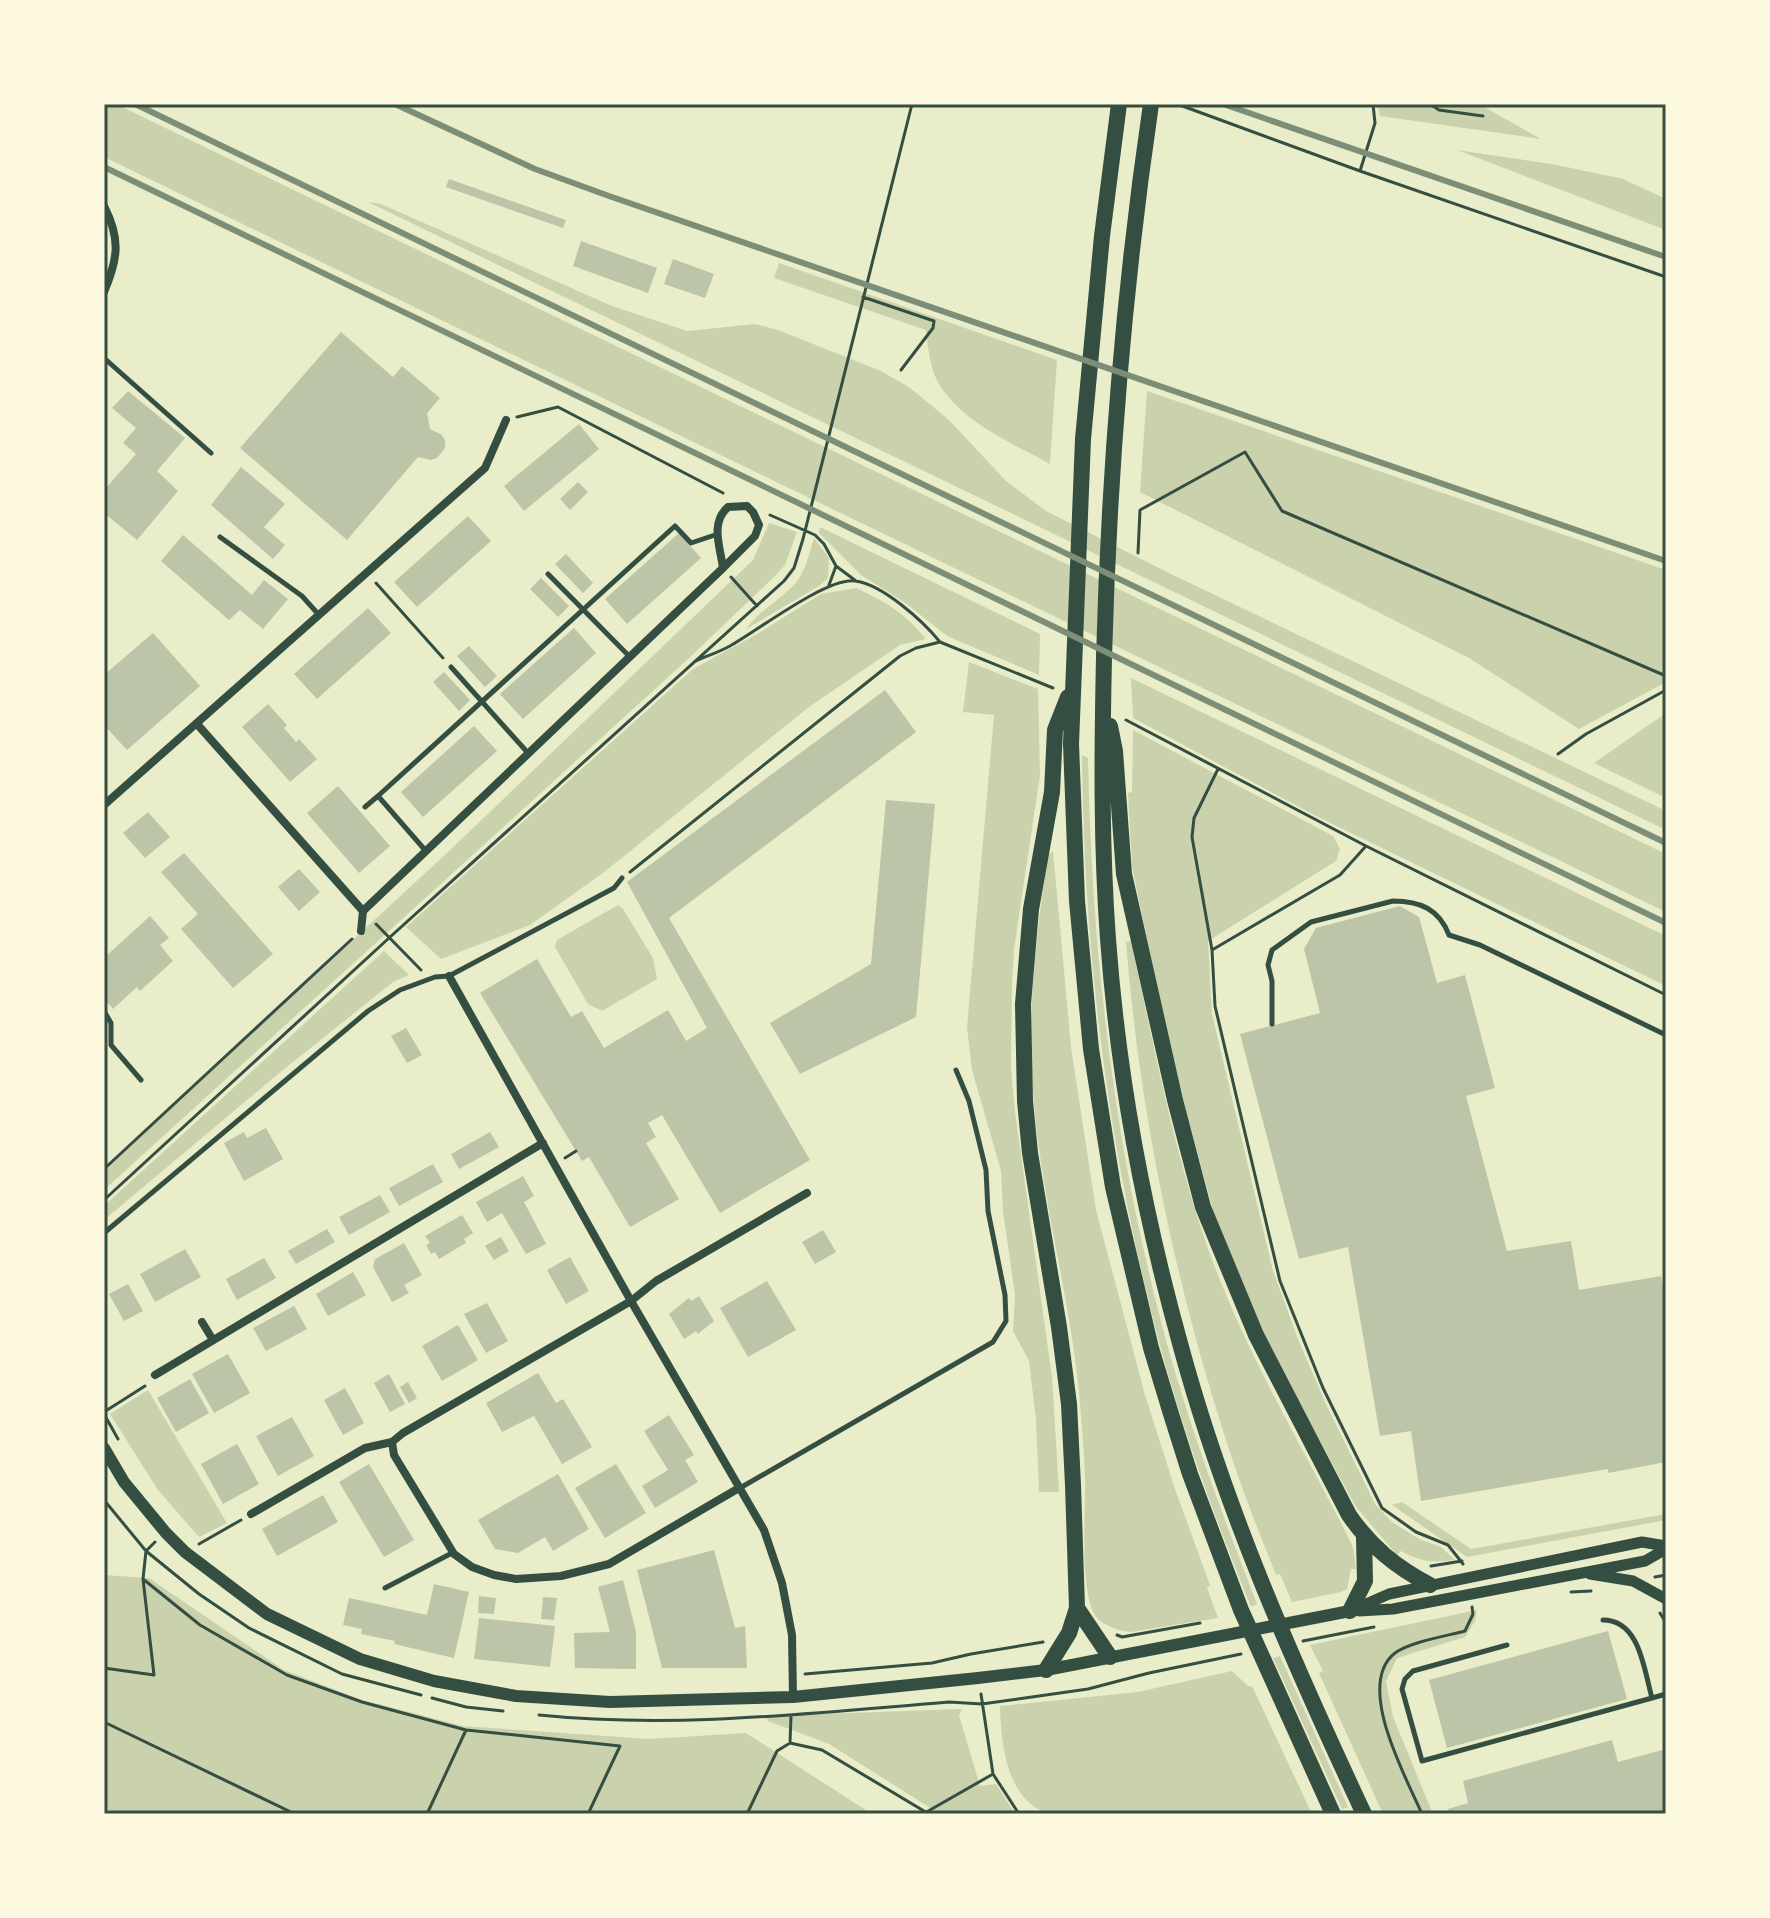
<svg xmlns="http://www.w3.org/2000/svg" width="1770" height="1918" font-family="'Asap Condensed',sans-serif">
<style>
.green{fill:#cad2ad}
.building{fill:#bcc5a7}
.lines{fill:none;stroke-linecap:round;stroke-linejoin:round}
.path{stroke:#344e41;stroke-width:3}
.service{stroke:#344e41;stroke-width:5}
.minor{stroke:#344e41;stroke-width:8}
.tertiary{stroke:#344e41;stroke-width:11}
.secondary{stroke:#344e41;stroke-width:12}
.trunk{stroke:#344e41;stroke-width:16}
.rail{stroke:#7c8e77;stroke-width:6}
.neatline{fill:none;stroke:#344e41;stroke-width:3}
</style>
<rect width="100%" height="100%" fill="#e9edc9"/>
<path class="green" d="M104 104H116L1666 854V912L104 157Z
M1378 104H1479L1541 139 1380 116Z
M1457 150 1557 165 1623 179 1666 199V230Z
M368 202 381 204 612 306 687 331 755 324 778 330 881 371 909 387 949 420 1006 481 1046 511 1171 574 1666 811V830Z
M779 263 1057 360 1050 464C1011 442 964 424 939 384 930 369 928 348 926 330L774 278Z
M1147 391 1666 570V682L1579 729 1469 658 1140 492Z
M769 523 797 532 785 565 775 576 687 660 104 1190V1169L447 853 753 560Z
M820 527 1040 634 1039 675 947 636 904 602 861 575 819 533Z
M814 538 829 558 828 578 819 586 746 629C759 611 778 601 794 585 805 573 809 554 814 538Z
M856 588C885 601 906 614 926 639L900 645 809 707 603 873 530 925 441 959 406 927 693 669 759 633 821 594Z
M969 662 1038 689 1040 775 1014 949 1012 983 1011 1069 1015 1112 1052 1377 1059 1492H1039L1036 1420 1029 1361 1013 1331 1015 1295 1003 1212 1001 1171 972 1070 967 1027 994 715 963 712Z
M1131 678 1666 936V986L1314 815 1133 718Z
M1666 713V798L1594 763Z
M1133 730 1333 836 1340 849 1336 861 1208 941 1212 1014 1273 1271 1298 1339 1325 1402 1375 1504 1392 1522 1419 1539 1441 1547 1455 1560C1433 1563 1421 1562 1401 1551L1397 1555 1356 1507 1290 1386 1251 1311 1216 1221 1186 1111 1148 945 1132 866 1128 793 1132 792Z
M1082 755 1088 758C1092 966 1117 1175 1176 1375 1199 1453 1228 1529 1257 1604L1251 1607C1219 1528 1189 1448 1166 1367 1110 1167 1084 962 1082 755Z
M1053 851 1071 1047 1096 1210 1145 1395 1175 1489 1210 1585 1207 1588 1218 1618 1131 1632C1119 1631 1101 1625 1095 1615 1079 1589 1086 1509 1085 1476 1084 1452 1082 1428 1080 1403 1071 1298 1040 1196 1033 1091 1027 1012 1036 934 1048 855Z
M618 905 623 909 653 958 657 979 602 1011 588 1004 555 947 557 940Z
M1131 941C1155 1051 1176 1165 1216 1270 1253 1366 1307 1454 1353 1547L1356 1569H1351L1347 1589 1341 1592 1292 1602 1280 1574 1276 1575C1262 1539 1247 1503 1235 1467 1178 1298 1140 1119 1126 942Z
M384 951 409 975 393 982 278 1074 104 1220V1206Z
M148 1390 227 1523 199 1537 158 1490 110 1414Z
M1402 1502 1471 1549 1666 1514V1520L1467 1557 1392 1505Z
M104 1575 149 1578 284 1670 359 1699 463 1726 649 1739 746 1733 872 1814H117L104 1808Z
M1477 1610 1475 1621 1465 1637 1397 1658 1386 1681 1393 1717 1433 1814H1383L1319 1673 1323 1671 1310 1645Z
M1280 1656 1348 1807 1342 1809 1273 1658Z
M1232 1671 1248 1686H1252L1312 1814H1049C1006 1800 1001 1744 1000 1706L1138 1692Z
M962 1709 959 1715 980 1786 996 1784 1015 1814H940L829 1744 768 1721 766 1716Z"/>
<path class="building" d="M449 179 566 220 563 228 446 187Z
M581 241 657 268 648 293 573 266Z
M673 259 714 274 705 298 664 284Z
M341 332 393 377 402 366 440 398 427 413 430 429 442 435 445 441V448L437 458 431 460 418 457 347 540 240 448Z
M128 391 185 438 157 471 178 491 137 540 104 513V490L136 454 123 443 136 428 112 408Z
M579 424 599 449 524 511 504 486Z
M241 467 285 504 264 527 285 545 273 559 211 505Z
M578 482 588 492 570 510 560 499Z
M468 516 491 541 417 607 394 582Z
M679 533 701 558 627 624 605 599Z
M183 535 252 595 264 580 288 599 263 629 240 610 229 620 161 561Z
M566 554 593 583 583 593 555 564Z
M541 578 569 606 558 617 530 589Z
M368 608 391 633 317 699 294 674Z
M574 628 596 653 523 719 500 694Z
M153 633 200 686 127 750 104 725V675Z
M469 646 497 676 485 687 457 656Z
M444 672 470 700 459 711 433 682Z
M885 690 916 732 669 918 810 1160 720 1213 662 1115 648 1123 656 1137 646 1143 679 1199 630 1227 589 1157 582 1161 480 993 537 959 571 1017 582 1011 604 1048 668 1010 686 1041 707 1028 627 882Z
M268 704 287 725 284 728 296 742 299 739 317 759 290 782 242 727Z
M474 726 497 751 423 817 401 792Z
M338 786 390 846 359 873 307 813Z
M886 800 935 804 916 1017 800 1074 770 1023 871 964Z
M148 812 170 837 145 858 123 833Z
M184 853 273 954 233 988 181 929 198 914 161 872Z
M299 869 320 892 299 911 278 887Z
M1400 906 1419 917 1437 983 1465 975 1495 1088 1466 1096 1507 1251 1571 1241 1579 1290 1661 1276 1666 1308V1462L1608 1473V1469L1421 1501 1411 1431 1380 1436 1348 1247 1299 1259 1240 1034 1320 1013 1304 949 1316 928Z
M150 916 169 938 160 945 173 961 140 991 137 987 113 1009 104 999V958Z
M406 1028 422 1055 407 1063 391 1036Z
M266 1128 283 1159 244 1181 224 1143 244 1132 247 1138Z
M490 1132 499 1147 459 1169 451 1154Z
M433 1164 443 1182 399 1206 389 1188Z
M523 1176 534 1196 524 1202 546 1244 526 1254 502 1213 487 1222 476 1202Z
M380 1195 390 1212 349 1235 339 1217Z
M462 1215 473 1233 464 1239 466 1243 439 1259 435 1252 431 1254 426 1245 430 1243 425 1236Z
M327 1229 335 1242 296 1264 288 1251Z
M823 1230 836 1252 815 1264 802 1242Z
M501 1237 509 1251 494 1260 485 1246Z
M404 1243 422 1275 404 1285 409 1293 392 1302 373 1267 375 1259Z
M185 1249 201 1277 155 1302 140 1274Z
M570 1257 589 1291 566 1304 547 1270Z
M264 1258 276 1278 237 1300 226 1279Z
M353 1272 366 1295 328 1316 316 1294Z
M767 1281 796 1330 748 1357 720 1308Z
M128 1284 143 1311 124 1321 109 1294Z
M699 1296 714 1321 698 1334 696 1331 684 1339 669 1314 689 1298 691 1301Z
M487 1303 508 1341 486 1353 464 1314Z
M294 1306 307 1329 266 1351 253 1328Z
M458 1325 478 1360 442 1381 422 1346Z
M228 1354 250 1393 214 1413 192 1374Z
M538 1373 556 1403 563 1399 592 1447 562 1464 534 1416 502 1432 486 1403Z
M389 1374 405 1404 390 1412 374 1383Z
M190 1379 209 1413 176 1432 157 1398Z
M408 1382 417 1398 409 1403 400 1387Z
M345 1388 364 1423 343 1435 324 1400Z
M669 1415 694 1455 685 1460 698 1482 655 1508 642 1486 668 1470 644 1431Z
M292 1417 314 1456 278 1476 256 1436Z
M237 1444 259 1484 223 1504 201 1464Z
M369 1464 414 1540 384 1557 339 1482Z
M616 1464 646 1513 605 1538 575 1488Z
M558 1474 589 1529 553 1551 545 1537 518 1553 495 1549 478 1520Z
M323 1495 338 1522 277 1556 262 1529Z
M714 1550 735 1628 745 1626 747 1668H662L637 1570Z
M623 1580 636 1632V1669L575 1668 574 1633 610 1632 598 1587Z
M434 1584 469 1592 454 1658 394 1644 395 1641 361 1634 362 1629 343 1625 349 1598 427 1615Z
M479 1596 496 1598 494 1614 478 1613Z
M543 1597 557 1598 554 1620 541 1619Z
M479 1618 555 1626 550 1667 474 1659Z
M1608 1631 1627 1699 1447 1748 1429 1680Z
M1612 1740 1618 1762 1666 1749V1814H1449L1448 1809 1468 1803 1463 1781Z"/>
<g class="lines">
<path class="path" d="M1177 104 1360 171 1666 277
M1430 104 1439 110 1483 116
M1360 171 1375 123 1373 104
M863 297 934 321 933 328 901 370
M517 417 558 407 723 493
M770 515 815 535 824 544 836 566 856 581
M1138 553 1140 510 1245 452 1282 511 1666 676
M731 577 757 606
M376 583 443 658
M829 585 836 566
M696 661C707 656 719 652 730 646 757 631 827 577 855 581 882 584 923 621 940 642L1053 688
M1126 720 1366 846 1666 995
M1558 754 1586 734 1666 690
M1366 846 1340 875 1212 950 1215 1006 1280 1281 1323 1388 1382 1508 1416 1532 1448 1545 1463 1564
M630 872 900 656 916 648 940 642
M376 924 421 970
M1212 950 1192 837 1194 818 1218 769
M565 1158 576 1151
M104 1169 352 939
M104 1200 389 938 784 581 794 568 803 539 912 104
M104 1412 145 1386
M104 1414 118 1439
M104 1500 146 1551 199 1594 249 1628 342 1674 421 1695
M155 1542 146 1551 143 1579 200 1625 287 1675 362 1702 466 1730 620 1746 588 1814
M199 1544 241 1520
M1431 1566 1462 1561
M1655 1577 1666 1575
M1571 1592 1591 1591
M1660 1613 1666 1623
M1117 1635 1122 1637 1200 1623
M1303 1641 1374 1627
M104 1668 154 1675 143 1579
M805 1674 932 1663 971 1654 1043 1642
M981 1694 993 1774 1019 1814
M432 1698 466 1707 503 1711
M539 1715C676 1729 812 1713 949 1702L982 1704 1088 1689 1149 1673 1241 1654
M104 1722 295 1814
M790 1743 791 1716
M427 1814 466 1730
M747 1814 777 1751 790 1743 822 1750 929 1814
M923 1814 993 1774
M1422 1814C1407 1779 1354 1685 1395 1653 1410 1642 1446 1636 1465 1631L1473 1614 1472 1607"/>
<path class="service" d="M104 358 211 453
M220 537 302 596 319 615
M548 574 629 656
M451 667 528 753
M365 807 378 796
M425 850 378 796 675 526 691 543 718 534
M104 1011 111 1023V1045L141 1080
M1272 1024V981L1268 965 1272 950 1311 922 1393 901C1420 901 1439 909 1449 935L1480 945 1666 1035
M104 1233 368 1011 400 990 435 977 449 976 614 888 622 878
M740 1488 993 1342 1006 1321 1005 1295 988 1211 986 1170 969 1101 956 1070
M385 1588 452 1553
M1603 1620C1640 1620 1644 1670 1652 1698L1666 1694
M1507 1645 1413 1671 1405 1679 1402 1689 1422 1761 1652 1698"/>
<path class="minor" d="M104 206C121 239 118 259 104 292
M197 724 363 911 723 568 755 536 759 525 753 512 747 506 728 507C710 523 720 546 723 568
M104 805 485 468 506 420
M361 931 363 911
M449 976 631 1301 764 1530 782 1583 792 1635 793 1697
M202 1322 213 1340
M155 1375 543 1143
M392 1442 394 1455 454 1554 472 1567 494 1575 516 1579 561 1576 609 1564 739 1488
M251 1514 365 1448 392 1442 403 1433 631 1301 656 1281 807 1193"/>
<path class="tertiary" d="M1590 1574 1633 1581 1666 1599
M1350 1611 1389 1594 1642 1542 1666 1546
M1359 1611 1393 1609 1645 1561 1666 1549"/>
<path class="secondary" d="M104 1448 124 1482 166 1533 185 1552 267 1614 360 1659 434 1681 516 1696 610 1702 793 1697 978 1678 1046 1670 1350 1611"/>
<path class="trunk" d="M1119 104 1102 236 1083 439 1071 744 1077 901 1091 1049 1113 1187 1151 1348 1171 1414 1190 1474 1241 1610 1333 1814
M1151 104C1124 287 1109 472 1104 657 1102 752 1101 845 1108 939 1118 1077 1144 1214 1181 1347 1225 1509 1293 1662 1364 1814
M1110 726 1115 751 1124 874 1175 1100 1203 1207 1256 1335 1349 1515C1371 1547 1396 1567 1430 1585
M1077 1608 1110 1657
M1350 1611 1365 1581 1364 1538
M1046 1670 1069 1633 1077 1608 1073 1485 1069 1404 1059 1327 1030 1153 1025 1101 1023 1004 1031 909 1052 792 1055 730 1068 697"/>
<path class="rail" d="M135 104 1666 843
M395 104 535 169 609 196 1666 561
M1223 104 1666 257
M104 167 1666 923"/>
</g>
<rect width="1770" height="1918" fill="none" stroke="#fefae0" stroke-width="212"/>
<rect x="106" y="106" width="1558" height="1706" class="neatline"/>
</svg>
